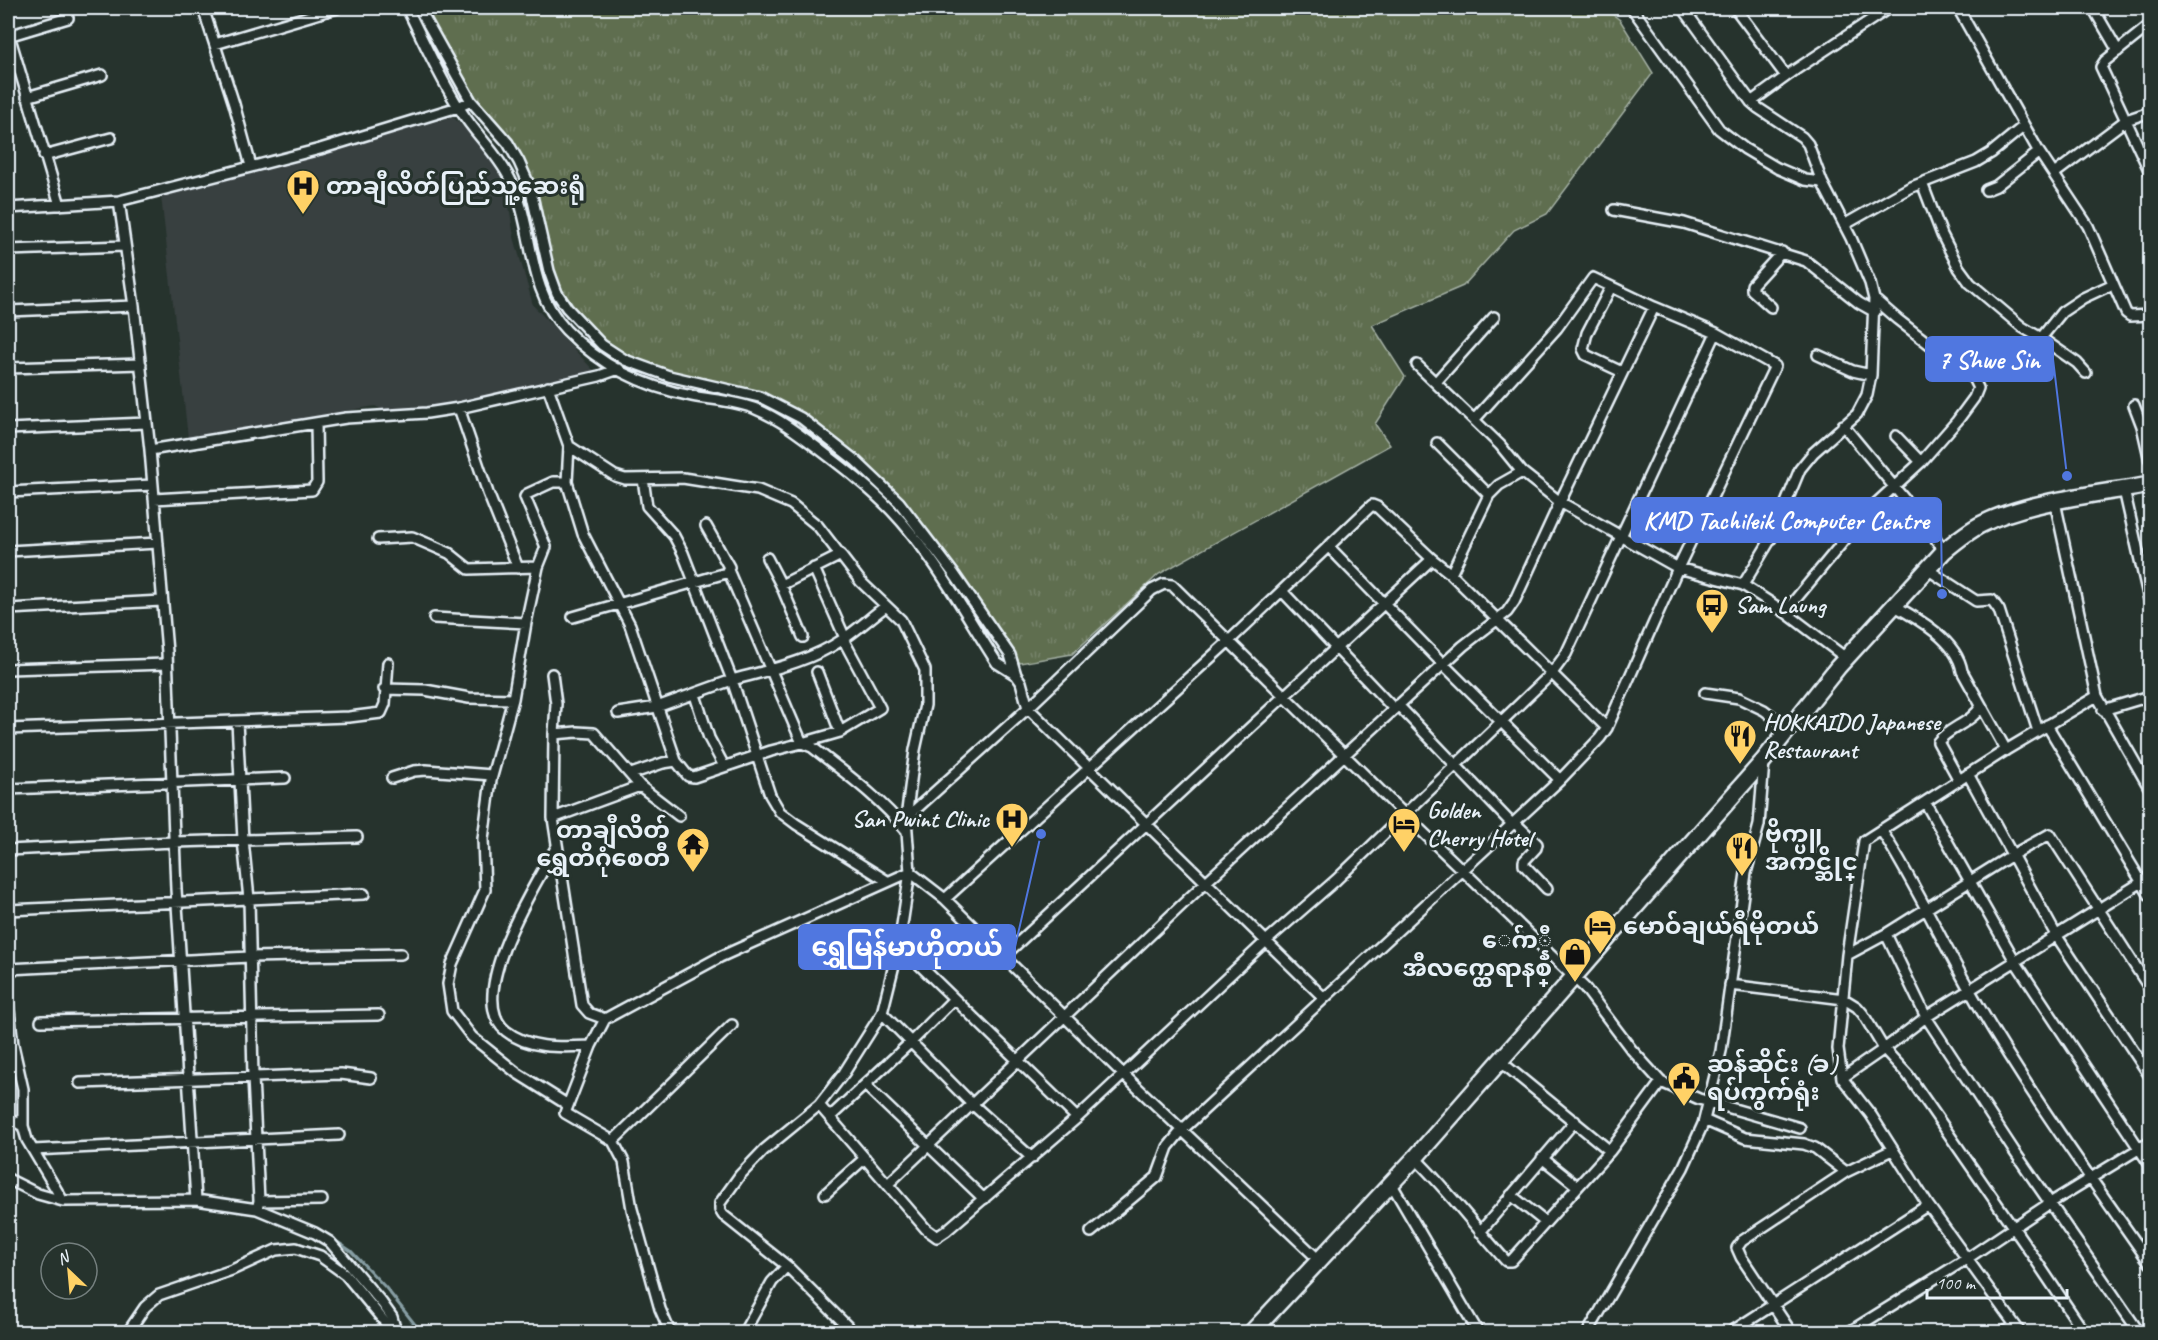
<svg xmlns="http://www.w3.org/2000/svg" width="2158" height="1340" font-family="Caveat,'Noto Sans Myanmar',sans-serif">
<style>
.built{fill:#373f3f}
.grass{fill:url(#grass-tufts);stroke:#a4b0a4;stroke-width:1.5}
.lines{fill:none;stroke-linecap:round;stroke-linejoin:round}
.stream{stroke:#879ea4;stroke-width:3}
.minor-casing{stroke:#e8f1f8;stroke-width:14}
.primary-casing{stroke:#e8f1f8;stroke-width:20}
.minor{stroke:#26332d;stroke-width:9}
.primary{stroke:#26332d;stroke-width:15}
.labels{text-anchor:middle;stroke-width:6;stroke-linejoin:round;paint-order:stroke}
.poi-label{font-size:24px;font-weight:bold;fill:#e8f1f8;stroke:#26332d;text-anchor:start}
.leader{fill:none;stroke:#5077e0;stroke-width:2}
.callout-dot{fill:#5077e0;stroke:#26332d;stroke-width:2}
.callout{fill:#5077e0;stroke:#5077e0;stroke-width:2}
.callout-label{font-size:26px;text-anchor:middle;font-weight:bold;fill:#fff}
</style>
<defs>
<pattern id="grass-tufts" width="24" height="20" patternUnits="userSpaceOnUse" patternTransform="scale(1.5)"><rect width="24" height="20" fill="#5f6e50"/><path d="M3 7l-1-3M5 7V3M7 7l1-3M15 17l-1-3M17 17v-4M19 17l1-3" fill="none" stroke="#76836a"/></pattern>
</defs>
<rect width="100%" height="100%" fill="#26332d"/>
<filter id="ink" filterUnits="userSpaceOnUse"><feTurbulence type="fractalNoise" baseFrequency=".0167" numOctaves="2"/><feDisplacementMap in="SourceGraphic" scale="12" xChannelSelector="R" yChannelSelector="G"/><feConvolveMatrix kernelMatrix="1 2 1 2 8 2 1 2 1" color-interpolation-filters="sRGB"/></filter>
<g filter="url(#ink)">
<path class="built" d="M453 117 479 142 506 186 514 237 533 305 596 373 421 409 386 412 375 406 188 438 161 196Z"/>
<path class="grass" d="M422 8H1604L1620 20 1653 73 1547 214 1514 230 1463 286 1372 325 1405 377 1375 424 1390 445 1159 574 1072 654 1020 663 971 592 914 519 798 415 750 394 703 386 614 352 572 318 554 283 539 197 511 153 481 114Z"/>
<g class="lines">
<path class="stream" d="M316 1228 325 1234
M333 1239 351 1251 386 1288 421 1332"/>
<defs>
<path id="minor" d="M203 8 234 104 251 166
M407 8C424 42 440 79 461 111 476 135 497 153 510 179 536 228 524 286 566 330 600 365 644 387 692 396 713 400 737 401 756 409 780 419 799 434 819 449 844 468 869 487 891 510 933 554 964 612 997 663L1016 675
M419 8 471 101 508 143 519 162 530 187 549 271 557 293 567 308 602 345 625 360 669 376 760 397 801 418 856 461 899 502 954 574 1010 655 1016 675 1021 682 1028 708 1323 997
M1632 8 1719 129 1745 149 1777 168 1805 180 1822 182 1851 238 1870 283 1874 299 1871 375 1867 395 1857 414 1813 453 1800 469 1772 537 1743 585
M1683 8 1751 102 1758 108 1802 137 1808 144 1822 182
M1735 8 1786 76
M1958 8 2039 152 2088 226 2126 313 2130 316 2150 315
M2093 8 2118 51
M2150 25 2105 61 2101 67 2150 172
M9 35 60 205
M8 36 68 18
M215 44 337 8
M27 97 102 75
M1751 102 1795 70 1889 8
M44 156 111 138
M2054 174 2126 120 2150 112
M1922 183 1942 235 1959 268 1970 283 2022 327 2041 338 2077 363 2086 373
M1986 190 1996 186 2039 152
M8 208 119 201 320 149 458 107 471 101
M1614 210 1684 223 1806 261 1859 303 1875 312
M1844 225 1909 188 1976 162 1991 153 2024 126
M8 250 125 246
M1611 287 1587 333 1583 349 1586 355 1622 372
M134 306 150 450
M1771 307 1752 290V285L1782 252
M8 311 134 306 119 201
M2041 338 2062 312 2083 298 2113 284
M1818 355 1853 371 1871 375
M1417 365 1500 445 1522 472 1560 502 1678 568 1743 585 1785 612 1871 508 1921 462 1957 421 1974 398 1978 388 1973 378 1897 319 1874 299
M8 368 141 364
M1436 382 1494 317
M548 387 569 446 567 482 583 534 630 625 676 761
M2134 405 2142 426 2150 461
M1843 425 1929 529 1944 551
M8 429 146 423
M1896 436 1921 462
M1437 443 1489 495
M569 446 615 476 625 479 683 478 758 490 791 504 818 526 861 582 901 620 925 670V705L915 750 906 818
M2124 490 2150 604
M8 492 153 485
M154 499 312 490 317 482 316 423
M2055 502 2097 696 2150 789
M378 539 412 537 449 553 469 569 538 567
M1328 546 1443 664 1560 780
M8 551 158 543
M767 558 781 585 803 637
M518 568 488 493 459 408 599 376 619 369
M814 568 845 638
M1927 569 1976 601 1992 600 1999 610 2038 731
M728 570 802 743 840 732 880 708 843 639
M1451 574 1489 495 1499 485 1522 472
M781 585 841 555
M1282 591 1394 709
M1893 605C1919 619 1957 641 1962 671L2006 750
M886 606C871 617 857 630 842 640 809 662 769 670 732 680L770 795 780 812 796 824 887 881
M8 609 162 601
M1785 612 1846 658
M573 617 726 573 729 567 706 526
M434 618 526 623
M8 669 167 664
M817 672 840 732
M552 674 556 704 554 734
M384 689 425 690 469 698 513 699 526 623 538 567 546 547 525 497 527 494 553 482H567
M1705 693 1739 698 1764 710 1788 728
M695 695 709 738 724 766
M513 699 491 780 483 839 485 890 452 964 448 984 452 1011 472 1037 517 1073 568 1105
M1398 705 1512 824
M2103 710 2150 696
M618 713 657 707 732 680 683 553 674 536 647 506 643 479
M2047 725 2150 896
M8 729 349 717 381 713 385 704 388 663
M631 774 663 763 676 761 688 776 694 777 771 751 802 743 812 747C845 773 879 797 906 830
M1968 774 2056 935 2150 1076
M392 778 414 771 426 770 492 775
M1959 780 1938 742C1949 727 1972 723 1981 706
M640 786 553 818 582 1005 589 1013 605 1019 591 1046 565 1113 613 1141 624 1162 632 1209 660 1309 670 1332
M8 789 285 778
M1925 802 2015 961 2150 1165
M553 818 554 734 577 732 594 733 640 786 679 816
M1514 822 1537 844 1536 848 1524 861V865L1547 889
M1881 830C1914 881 1939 936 1969 989 2023 1085 2088 1174 2150 1263
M557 846C537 881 463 997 506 1031 530 1050 563 1047 591 1046
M8 850 174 842 357 837
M910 872 945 899 1123 1074 1320 1261
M945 899 1229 641 1372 505 1377 507 1432 559 1451 574 1607 728
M8 910 249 899 243 840 237 721
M1886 934 2012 855 2050 834 2150 989
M899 945 1077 1118
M1847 955 1886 934 1926 1017 2014 1151 2139 1332
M1004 956 1432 559
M8 969 250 957 401 954
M1730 985 1844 999 1857 1007 1863 1014 1884 1049 1908 1075 2031 1253 2084 1332
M8 1001 13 1045 23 1089V1126L27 1140 63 1201
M882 1013 971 1103 1032 1158
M605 1019 720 957 910 872
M41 1021 379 1015
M1500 1061 1610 1151
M1842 1078 1884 1049 1926 1017 2150 877
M80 1083 341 1074 371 1078
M865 1085 984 1199
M819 1105 926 1229 937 1237 946 1231 1077 1118 1265 942 1336 880 1552 673 1566 654 1716 333
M830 1117 911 1042 954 999
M8 1118 23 1126
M1704 1120 1745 1138 1804 1144 1815 1148 1846 1172
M613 1141 732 1025
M33 1150 339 1135
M1415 1158C1448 1190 1475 1227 1506 1261H1511L1610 1151 1661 1082
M1542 1158 1577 1186
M8 1179 38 1194 63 1201 196 1200
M1391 1183 1478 1332
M888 1184 1206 882 1463 646 1507 612 1514 602 1560 502 1654 307
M825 1194 865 1158
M1511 1195 1545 1222
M259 1201 322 1200
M257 1209 259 1201 253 1077 249 899 364 894
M1091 1232 1157 1177 1168 1147 1182 1130 1560 780 1600 738 1607 728 1678 568 1775 366 1716 333 1654 307 1593 278 1557 328 1474 420
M1480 1232 1575 1121
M128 1332 145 1307 159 1295 232 1270 276 1250 296 1248 320 1256 345 1274 393 1332
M396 1332 392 1317 382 1303 330 1242 315 1233 257 1209 196 1200 176 889 167 652 150 450 346 418 427 413 459 408
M744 1332 772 1282 787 1266
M853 1332 787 1266 723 1215 720 1210V1203L740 1175 764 1150 819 1105 844 1073 882 1013 899 945 910 872 906 818 1028 708 1152 590 1164 584 1172 585 1404 814 1585 988 1631 1049 1661 1082 1699 1099 1800 1128
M1588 1332 1683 1168 1703 1124 1721 1051 1746 873 1759 825 1764 761
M1731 1332 1928 1205
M1791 1332 1741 1257 1737 1248 1742 1241 1846 1172 1892 1150
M1849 1332 1968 1258 2050 1203 2150 1142
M2004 1332 2015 1326
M2020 1332 1928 1205 1871 1115 1842 1078 1838 1049 1847 955 1864 841 2006 750 2097 696"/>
<path id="primary" d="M1252 1332 1415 1158 1764 760 1838 667 1944 551C1956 541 1968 531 1982 524 2027 501 2100 494 2150 485"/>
</defs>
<use href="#minor" class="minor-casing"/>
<use href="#primary" class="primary-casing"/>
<use href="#minor" class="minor"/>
<use href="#primary" class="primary"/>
</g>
</g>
<defs>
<symbol id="hospital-pin" viewBox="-11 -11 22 30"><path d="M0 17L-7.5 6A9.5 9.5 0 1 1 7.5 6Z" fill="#ffd166" stroke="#26332d"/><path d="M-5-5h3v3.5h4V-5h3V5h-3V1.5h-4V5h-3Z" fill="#111"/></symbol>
<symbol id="bus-pin" viewBox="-11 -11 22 30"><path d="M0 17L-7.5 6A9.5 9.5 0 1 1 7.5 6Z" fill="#ffd166" stroke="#26332d"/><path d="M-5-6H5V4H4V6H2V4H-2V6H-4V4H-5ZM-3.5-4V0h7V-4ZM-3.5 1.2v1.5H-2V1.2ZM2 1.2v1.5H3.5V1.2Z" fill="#111"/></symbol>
<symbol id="restaurant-pin" viewBox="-11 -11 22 30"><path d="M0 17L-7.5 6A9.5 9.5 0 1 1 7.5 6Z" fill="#ffd166" stroke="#26332d"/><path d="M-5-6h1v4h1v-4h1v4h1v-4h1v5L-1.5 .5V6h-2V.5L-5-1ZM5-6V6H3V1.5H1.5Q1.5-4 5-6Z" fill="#111"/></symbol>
<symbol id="hotel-pin" viewBox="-11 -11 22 30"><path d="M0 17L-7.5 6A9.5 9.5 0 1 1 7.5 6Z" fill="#ffd166" stroke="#26332d"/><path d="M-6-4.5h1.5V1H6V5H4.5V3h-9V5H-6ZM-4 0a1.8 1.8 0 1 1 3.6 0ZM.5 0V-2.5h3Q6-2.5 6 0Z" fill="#111"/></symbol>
<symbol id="temple-pin" viewBox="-11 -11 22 30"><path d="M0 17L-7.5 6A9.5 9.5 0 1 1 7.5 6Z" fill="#ffd166" stroke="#26332d"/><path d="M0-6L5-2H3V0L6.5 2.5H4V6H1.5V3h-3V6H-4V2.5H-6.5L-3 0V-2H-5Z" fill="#111"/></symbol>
<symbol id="shop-pin" viewBox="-11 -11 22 30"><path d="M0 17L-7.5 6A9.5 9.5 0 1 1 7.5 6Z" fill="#ffd166" stroke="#26332d"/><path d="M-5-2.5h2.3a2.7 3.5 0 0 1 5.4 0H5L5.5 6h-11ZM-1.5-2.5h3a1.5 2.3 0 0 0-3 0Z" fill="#111"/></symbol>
<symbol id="civic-pin" viewBox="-11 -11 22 30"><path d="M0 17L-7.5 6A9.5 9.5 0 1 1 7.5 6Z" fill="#ffd166" stroke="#26332d"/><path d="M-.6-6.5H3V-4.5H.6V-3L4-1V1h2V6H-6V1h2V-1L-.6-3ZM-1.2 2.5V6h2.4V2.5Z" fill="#111"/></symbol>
</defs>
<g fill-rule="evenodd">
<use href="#hospital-pin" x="284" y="167" width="38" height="52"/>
<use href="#bus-pin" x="1693" y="586" width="38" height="52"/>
<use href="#restaurant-pin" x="1721" y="717" width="38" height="52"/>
<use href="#hospital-pin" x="993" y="800" width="38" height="52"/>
<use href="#hotel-pin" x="1385" y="805" width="38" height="52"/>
<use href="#temple-pin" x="674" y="825" width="38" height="52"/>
<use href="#restaurant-pin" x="1723" y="829" width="38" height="52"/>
<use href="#hotel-pin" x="1581" y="907" width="38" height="52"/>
<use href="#shop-pin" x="1556" y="935" width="38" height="52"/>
<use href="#civic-pin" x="1665" y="1059" width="38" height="52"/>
</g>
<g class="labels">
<g class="poi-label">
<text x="326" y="194">တာချီလိတ်ပြည်သူ့ဆေးရုံ</text>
<text x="1735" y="613">Sam Laung</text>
<text x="1763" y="730">HOKKAIDO Japanese<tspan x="1763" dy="28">Restaurant</tspan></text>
<text x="1427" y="818">Golden<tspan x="1427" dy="28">Cherry Hotel</tspan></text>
<text x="989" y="827" text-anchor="end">San Pwint Clinic</text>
<text x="670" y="838" text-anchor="end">တာချီလိတ်<tspan x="670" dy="28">ရွှေတိဂုံစေတီ</tspan></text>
<text x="1765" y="842">ဗိုက္ပူ<tspan x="1765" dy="28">အကင္ဆိုင္</tspan></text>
<text x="1623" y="934">မောဝ်ချယ်ရီမိုတယ်</text>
<text x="1552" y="948" text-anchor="end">ေဂ်ာ္နီ<tspan x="1552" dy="28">အီလက္ထေရာနစ္</tspan></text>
<text x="1707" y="1072">ဆန်ဆိုင်း (ခ)<tspan x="1707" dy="28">ရပ်ကွက်ရုံး</tspan></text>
</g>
</g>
<path class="leader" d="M2067 476L2053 359M1942 594L1941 520M1041 834L1015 947"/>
<g class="callout-dot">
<circle cx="2067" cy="476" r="6"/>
<circle cx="1942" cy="594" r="6"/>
<circle cx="1041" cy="834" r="6"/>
</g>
<g class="callout">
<rect x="1926" y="337" width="127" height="44" rx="6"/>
<rect x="1632" y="498" width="309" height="44" rx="6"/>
<rect x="799" y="925" width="216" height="44" rx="6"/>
</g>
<g class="callout-label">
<text x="1989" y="368">7 Shwe Sin</text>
<text x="1786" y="529">KMD Tachileik Computer Centre</text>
<text x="907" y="956">ရွှေမြန်မာဟိုတယ်</text>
</g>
<rect width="2158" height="1340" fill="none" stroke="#26332d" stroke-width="30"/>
<rect x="15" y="15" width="2128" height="1310" fill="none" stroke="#e8f1f8" stroke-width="2" filter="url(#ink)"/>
<g transform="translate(69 1271) rotate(334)"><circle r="28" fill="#26332d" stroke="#747f7e" stroke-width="1.5"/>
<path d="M0-4.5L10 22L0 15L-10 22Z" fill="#ffd166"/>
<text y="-9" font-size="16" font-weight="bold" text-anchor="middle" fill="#e8f1f8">N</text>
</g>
<path d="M1927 1289v9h140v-9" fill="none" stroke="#e8f1f8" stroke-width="3"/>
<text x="1936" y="1289" font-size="18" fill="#e8f1f8" stroke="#26332d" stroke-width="4.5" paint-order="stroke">100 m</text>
</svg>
